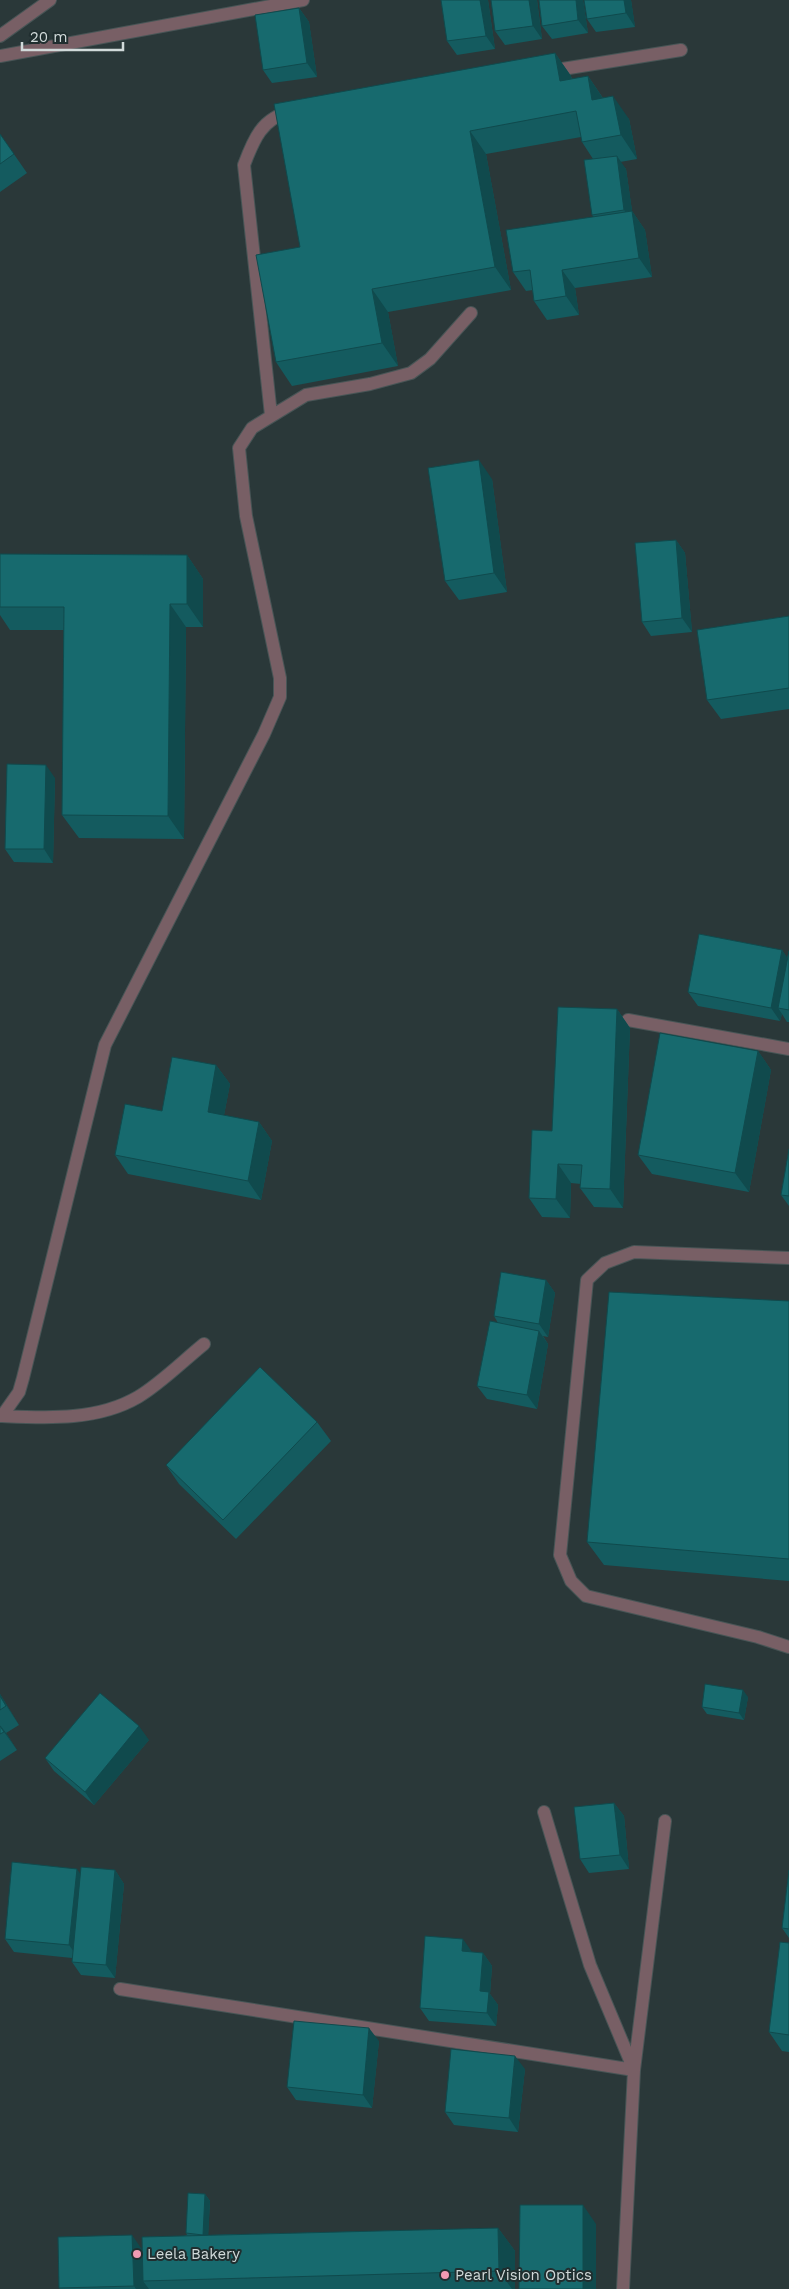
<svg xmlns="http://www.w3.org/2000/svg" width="789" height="2289" font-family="'Work Sans',sans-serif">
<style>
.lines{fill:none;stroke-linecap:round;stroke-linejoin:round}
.minor-casing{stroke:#485556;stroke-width:14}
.minor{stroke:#785f65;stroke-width:12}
.wall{fill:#145b5f}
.shaded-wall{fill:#104a4d}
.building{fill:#176a6e;stroke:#104a4d}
.poi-dot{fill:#f19ab2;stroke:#202e2f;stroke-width:2}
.labels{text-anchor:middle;stroke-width:4;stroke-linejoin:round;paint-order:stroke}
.poi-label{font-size:15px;fill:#d1dada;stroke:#202e2f;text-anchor:start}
</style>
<rect width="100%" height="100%" fill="#2a3839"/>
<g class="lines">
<defs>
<path id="minor" d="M0 36 50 0
M0 56 303 0
M550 71 681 50
M271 415 244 165C253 141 262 117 291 112
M628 1020 789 1049
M789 1258 634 1252 605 1263 587 1280 560 1555 571 1581 586 1596 758 1637 789 1647
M0 1416H2L19 1392 23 1378 105 1045 264 734 280 697V678L246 516 239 448 252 428 306 395 370 384 411 373 430 359 471 313
M2 1416C47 1418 97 1421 138 1397 160 1384 183 1361 204 1344
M544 1812 590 1965 634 2070 623 2289
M120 1989 634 2070 665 1821"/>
</defs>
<use href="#minor" class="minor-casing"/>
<use href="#minor" class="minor"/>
</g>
<path class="wall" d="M488 0 495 49 457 55 447 41Z
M537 0 542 39 505 45 495 31Z
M539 0H583L588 33 552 39 542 26Z
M584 0H631L635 27 596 32 587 19Z
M299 8 309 22 317 77 272 83 263 70Z
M555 53 571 76 572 79 588 76 603 98 629 119 637 159 620 162 626 169 632 211 645 230 652 277 575 288 579 315 547 320 534 301 533 290 526 291 513 272 594 217 592 215 593 159 582 142 581 137 486 154 511 290 388 312 398 366 292 386 276 362 300 247Z
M0 134 27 173 0 192Z
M492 479 507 592 459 600 445 581Z
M676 540 685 553 692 632 651 636 642 622Z
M0 554 187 555 203 579V627H186L184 839 79 838 62 815 64 630H10L0 615Z
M789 616V709L721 719 707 700Z
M55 778 53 863 14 862 5 849Z
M782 950 787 958 789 951V1022H787L782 1014 780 1021 698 1006 688 992Z
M617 1009 630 1028 623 1208 594 1207 580 1188 581 1184 571 1183 570 1218 542 1217 529 1198 552 1131Z
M758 1051 771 1070 749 1192 652 1174 638 1155Z
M216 1065 230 1084 224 1115 259 1122 272 1141 261 1200 128 1174 115 1155 162 1111Z
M789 1149V1206L781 1195Z
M546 1280 555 1293 548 1337 543 1336 548 1344 537 1409 487 1399 477 1386 498 1323 494 1316Z
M789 1301V1581L604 1565 587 1542Z
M317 1422 331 1441 236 1539 179 1484 166 1465Z
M0 1694 19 1725 6 1733 17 1750 0 1761Z
M748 1697 744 1720 707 1714 702 1707Z
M149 1740 94 1805 54 1771 45 1758Z
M614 1803 624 1816 629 1869 589 1873 580 1859Z
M115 1870 124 1884 115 1978 81 1975 72 1962V1958L14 1952 5 1939 80 1874Z
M789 1870V1938L782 1928Z
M789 1943V2052L782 2051 769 2032Z
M472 1952 483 1953 492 1966 490 1994 498 2005 496 2026 429 2021 420 2008Z
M379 2041 372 2108 296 2100 287 2087Z
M525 2069 518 2132 454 2125 445 2112Z
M205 2194 210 2201 208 2235 498 2228 515 2251V2289H60L59 2288 142 2250 187 2235 186 2233Z"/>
<path class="shaded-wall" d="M480 0H488L495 49 486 36Z
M529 0H537L542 39 533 26Z
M576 0H583L588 33 578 20Z
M624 0H631L635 27 626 13Z
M299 8 309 22 317 77 307 63Z
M555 53 571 76 576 105 560 81Z
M588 76 604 100H592Z
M613 96 629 119 637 159 621 135Z
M470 131 486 154 511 290 495 267Z
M617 156 626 169 634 224 624 210Z
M632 211 645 230 652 277 639 258Z
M562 270 575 288 579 315 566 296Z
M372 289 388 312 398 366 382 343Z
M479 460 492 479 507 592 494 573Z
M676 540 685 553 692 632 682 618Z
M187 555 203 579V627L187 604Z
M170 604 186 627 184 839 168 816Z
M46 765 55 778 53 863 44 849Z
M782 950 789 960 778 1008 782 1014 780 1021 771 1008Z
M617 1009 630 1028 623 1208 610 1189Z
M758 1051 771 1070 749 1192 735 1173Z
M216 1065 230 1084 221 1131 208 1112Z
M259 1122 272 1141 261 1200 248 1181Z
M558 1164 571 1183 570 1218 556 1199Z
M546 1280 555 1293 548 1337 539 1324Z
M539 1331 548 1344 537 1409 527 1395Z
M743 1690 748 1697 744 1720 739 1713Z
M0 1694 19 1725 0 1696Z
M0 1725 6 1733 17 1750 4 1732Z
M139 1726 149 1740 94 1805 85 1792Z
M614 1803 624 1816 629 1869 620 1855Z
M77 1869 86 1882 79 1959 69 1945Z
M115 1870 124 1884 115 1978 106 1965Z
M463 1939 472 1952 462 1951Z
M483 1953 492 1966 490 1994 498 2005 496 2026 487 2013 480 1991Z
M369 2028 379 2041 372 2108 363 2095Z
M515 2056 525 2069 518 2132 509 2118Z
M205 2194 210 2201 208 2242 203 2235Z
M583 2205 596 2224V2289H583Z
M498 2228 515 2251V2289H512L499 2271Z
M132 2235 148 2258 143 2281 149 2289H136L134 2286Z"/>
<path class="building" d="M441 0H480L486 36 447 41Z
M491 0H529L533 26 495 31Z
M539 0H576L578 20 542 26Z
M584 0H624L626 13 587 19Z
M299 8 307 63 263 70 255 15Z
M555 53 560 81 588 76 592 100 613 96 621 135 582 142 576 111 470 131 495 267 372 289 382 343 276 362 256 255 300 247 274 104Z
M0 134 14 154 0 164Z
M617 156 624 210 592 215 584 160Z
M632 211 639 258 562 270 566 296 534 301 530 270 513 272 506 230Z
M479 460 494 573 445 581 428 468Z
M676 540 682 618 642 622 635 543Z
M0 554 187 555V604H170L168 816 62 815 64 607H0Z
M789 616V688L707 700 697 630Z
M7 764 46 765 44 849H5Z
M699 934 782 950 771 1008 688 992Z
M789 951V1010L778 1008Z
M558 1007 617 1009 610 1189 580 1188 582 1165 558 1164 556 1199 529 1198 532 1130 552 1131Z
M660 1033 758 1051 735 1173 638 1155Z
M172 1057 216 1065 208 1112 259 1122 248 1181 115 1155 125 1104 162 1111Z
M789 1149V1196L781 1195Z
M501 1272 546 1280 539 1324 494 1316Z
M609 1292 789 1301V1559L587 1542Z
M490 1321 539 1331 527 1395 477 1386Z
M260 1367 317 1422 223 1520 166 1465Z
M705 1684 743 1690 739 1713 702 1707Z
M100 1693 139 1726 85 1792 45 1758Z
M0 1696 6 1706 0 1710Z
M0 1726 4 1732 0 1734Z
M614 1803 620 1855 580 1859 574 1807Z
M12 1862 77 1869 69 1945 5 1939Z
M81 1867 115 1870 106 1965 72 1962Z
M789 1870V1929L782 1928Z
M425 1936 463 1939 462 1951 483 1953 480 1991 489 1992 487 2013 420 2008Z
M780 1942 789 1943V2035L769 2032Z
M294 2021 369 2028 363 2095 287 2087Z
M451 2049 515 2056 509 2118 445 2112Z
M188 2193 205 2194 203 2235 186 2233Z
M520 2205H583V2289H519Z
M498 2228 499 2271 143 2281 142 2237Z
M132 2235 134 2286 59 2288 58 2237Z"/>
<g class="poi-dot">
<circle cx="137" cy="2254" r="5"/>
<circle cx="445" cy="2275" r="5"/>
</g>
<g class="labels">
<g class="poi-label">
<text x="147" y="2259">Leela Bakery</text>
<text x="455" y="2280">Pearl Vision Optics</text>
</g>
</g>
<path d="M22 42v8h101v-8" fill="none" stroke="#d1dada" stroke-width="2.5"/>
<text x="30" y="42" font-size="15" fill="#d1dada" stroke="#202e2f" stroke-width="4" paint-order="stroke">20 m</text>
</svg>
